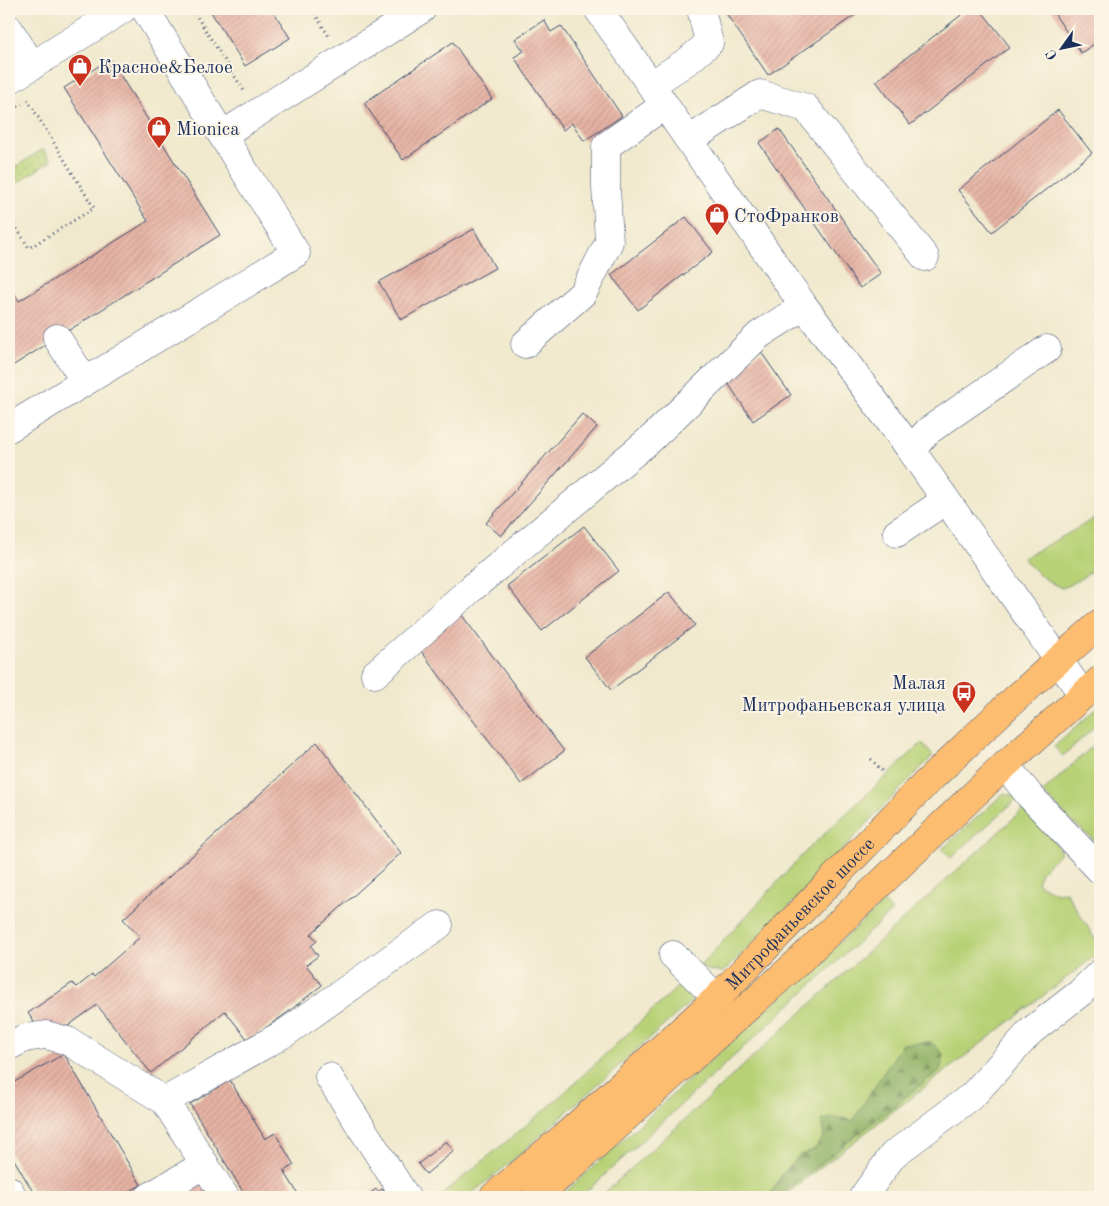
<svg xmlns="http://www.w3.org/2000/svg" width="1109" height="1206" font-family="'Old Standard TT',serif">
<style>
.grass{fill:#b8d176;stroke:#6a806a}
.forest{fill:url(#forest-firs);stroke:#567162}
.park{fill:url(#park-dots);stroke:#6a806a}
.building{fill:url(#building-hatch)}
.lines{fill:none;stroke-linecap:round;stroke-linejoin:round}
.minor-casing{stroke:#3b4b6f;stroke-width:29}
.major-casing{stroke:#3b4b6f;stroke-width:29}
.path{stroke:#3b4b6f;stroke-width:3;stroke-dasharray:1 4;stroke-linecap:butt}
.minor{stroke:#fff;stroke-width:28}
.major{stroke:#fdbd6f;stroke-width:28}
.labels{text-anchor:middle;stroke-width:4;stroke-linejoin:round;paint-order:stroke}
.poi-label{font-size:19px;fill:#1b2f5e;stroke:#fcf5e5;text-anchor:start}
.street-label{font-size:19px;fill:#1b2f5e;stroke:#fcf5e5}
</style>
<defs>
<pattern id="forest-firs" width="22" height="20" patternUnits="userSpaceOnUse" patternTransform="scale(1.25)"><rect width="22" height="20" fill="#92b367"/><path d="M5 1l3.5 6h-7zM16 11l3.5 6h-7z" fill="#769258"/></pattern>
<pattern id="park-dots" width="8" height="8" patternUnits="userSpaceOnUse" patternTransform="scale(1.25)"><rect width="8" height="8" fill="#b8d176"/><path d="M2 2h.1M6 6h.1" fill="none" stroke="#9eb468" stroke-width="1.8" stroke-linecap="round"/></pattern>
<pattern id="building-hatch" width="6" height="6" patternUnits="userSpaceOnUse" patternTransform="scale(1.25)"><rect width="6" height="6" fill="#e6b3a4"/><path d="M-1 1l2-2M0 6l6-6M5 7l2-2" fill="none" stroke="#c59a90"/></pattern>
</defs>
<rect width="100%" height="100%" fill="#fcf5e5"/>
<filter id="ink" filterUnits="userSpaceOnUse"><feTurbulence type="fractalNoise" baseFrequency=".02" numOctaves="2"/><feDisplacementMap in="SourceGraphic" scale="10" xChannelSelector="R" yChannelSelector="G"/><feConvolveMatrix kernelMatrix="1 2 1 2 8 2 1 2 1" color-interpolation-filters="sRGB"/></filter>
<filter id="wash" filterUnits="userSpaceOnUse"><feTurbulence type="fractalNoise" baseFrequency=".0096" numOctaves="4" result="noise"/><feDisplacementMap in="SourceGraphic" scale="20" xChannelSelector="R" yChannelSelector="G"/><feGaussianBlur stdDeviation="1.12" result="paint"/><feColorMatrix in="noise" values="0 0 0 0 0 0 0 0 0 0 0 0 0 0 0 0 0 1.4 0 .05"/><feComposite in="paint" operator="in"/></filter>
<g filter="url(#wash)">
<rect width="100%" height="100%" fill="#f0e9cd"/>
<path class="grass" d="M1100 514V563C1088 574 1078 582 1062 588 1045 581 1035 572 1023 558 1049 543 1076 531 1100 514Z
M1100 705V722L1063 756 1054 747Z
M1100 739V845L1070 820 1043 792Z
M922 743 933 756C861 826 797 904 723 972L707 970 700 966 809 848Z
M1004 793 1018 798 951 858 942 849Z
M1026 807 1052 837 1061 852 1041 872 1037 883 1056 893 1066 892 1100 947V952L782 1197H600Z
M884 902 892 911 597 1182 580 1197H560Z
M685 980 696 997 505 1167 467 1197H439L552 1104Z"/>
<path class="forest" d="M931 1042 944 1055 940 1070 778 1197H753L756 1194 770 1195 781 1176 799 1156 815 1149 824 1136 822 1121C832 1117 843 1117 853 1121 869 1094 886 1069 903 1044Z"/>
<path class="park" d="M43 149 51 161 9 188V171Z"/>
<g id="blocks">
<path class="building" d="M209 9H272L290 38 245 66Z
M723 9H864L768 75Z
M969 9H980L1010 47 910 125 876 81Z
M1051 9H1100V40L1081 53Z
M544 20 551 32 561 26 622 116 584 141 572 123 563 130 514 57 524 51 515 39Z
M453 42 492 99 403 160 364 103Z
M110 59 220 235 9 368V285L19 301 148 221 64 88Z
M1058 110 1092 153 992 232 958 190Z
M779 129 881 274 860 288 759 143Z
M686 217 713 252 638 310 611 275Z
M474 229 495 268 401 320 379 282Z
M761 352 791 395 753 421 724 377Z
M582 414 597 427 501 536 486 523Z
M584 526 619 571 542 631 507 586Z
M669 592 695 625 611 690 585 657Z
M461 614 564 751 521 784 418 647Z
M317 742 401 853 311 934 317 941 311 946 318 956 306 965 322 985 287 1013 248 1040 225 1011 151 1073 97 1005 61 1031 34 1022 28 1013 72 983 77 987 92 975 94 977 140 937 123 919Z
M64 1054 141 1185 123 1195 121 1192 111 1197H36L9 1151V1085Z
M230 1080 265 1139 275 1133 294 1165 284 1171 300 1197H246L190 1104Z
M446 1141 454 1151 426 1174 418 1164Z
M200 1179 211 1197H168Z
M376 1189 378 1192 382 1189 389 1197H370L368 1195Z"/>
</g>
</g>
<g filter="url(#ink)">
<use href="#blocks" fill-opacity="0" stroke="#3b4b6f" stroke-width="1"/>
<g class="lines">
<defs>
<path id="minor" d="M145 9 222 135
M598 9 804 306 911 450 1083 695
M9 29 32 66
M9 80 123 9
M651 85 689 60 709 43 701 9
M689 140 760 94 806 108 925 257
M57 338 85 381
M525 344 583 293 609 242 606 187V146L665 105
M9 428 296 253 222 135 422 9
M911 450 928 431 1047 349
M897 533 946 500
M375 674 472 588 653 437 759 335 804 306
M1005 765 1030 796 1100 870
M673 955 717 998
M9 1046 25 1038 46 1035 68 1041 165 1101 225 1197
M329 1077 406 1197
M165 1101 285 1033 439 925
M9 1190 13 1197
M149 1197 205 1164
M863 1197 893 1155 973 1095 1031 1031 1080 993 1100 973"/>
<g id="major">
<path id="s1" d="M493 1197 565 1136 717 998 923 786 1006 707 1100 623"/>
<path d="M535 1197 564 1173 799 961 1005 765 1100 680"/>
</g>
</defs>
<use href="#minor" class="minor-casing"/>
<use href="#major" class="major-casing"/>
<path class="path" d="M192 9 244 91
M312 9 330 38
M9 112 22 104
M9 216 29 248 94 208 27 99
M871 759 882 771"/>
<use href="#minor" class="minor"/>
<use href="#major" class="major"/>
</g>
</g>
<defs>
<symbol id="shop-pin" viewBox="-11 -11 22 30"><path d="M0 17L-7.5 6A9.5 9.5 0 1 1 7.5 6Z" fill="#c8321e" stroke="#fcf5e5"/><path d="M-5-2.5h2.3a2.7 3.5 0 0 1 5.4 0H5L5.5 6h-11ZM-1.5-2.5h3a1.5 2.3 0 0 0-3 0Z" fill="#fff"/></symbol>
<symbol id="bus-pin" viewBox="-11 -11 22 30"><path d="M0 17L-7.5 6A9.5 9.5 0 1 1 7.5 6Z" fill="#c8321e" stroke="#fcf5e5"/><path d="M-5-6H5V4H4V6H2V4H-2V6H-4V4H-5ZM-3.5-4V0h7V-4ZM-3.5 1.2v1.5H-2V1.2ZM2 1.2v1.5H3.5V1.2Z" fill="#fff"/></symbol>
</defs>
<g fill-rule="evenodd">
<use href="#shop-pin" x="66" y="52" width="28" height="38"/>
<use href="#shop-pin" x="145" y="114" width="28" height="38"/>
<use href="#shop-pin" x="703" y="201" width="28" height="38"/>
<use href="#bus-pin" x="950" y="679" width="28" height="38"/>
</g>
<g class="labels">
<g class="poi-label">
<text x="98" y="73">Красное&amp;Белое</text>
<text x="176" y="135">Mionica</text>
<text x="734" y="222">СтоФранков</text>
<text x="946" y="689" text-anchor="end">Малая<tspan x="946" dy="22">Митрофаньевская улица</tspan></text>
</g>
<g class="street-label">
<text dy="7" stroke="none"><textPath href="#s1" startOffset="418">Митрофаньевское шоссе</textPath></text>
</g>
</g>
<rect width="1109" height="1206" fill="none" stroke="#fcf5e5" stroke-width="30"/>
<g transform="translate(1062 48) rotate(237)" stroke="#fcf5e5" stroke-width="4" paint-order="stroke">
<path d="M0-4L9 19L0 12L-9 19Z" fill="#1b2f5e"/>
<text y="-8" font-size="14" font-weight="bold" text-anchor="middle" fill="#1b2f5e">С</text>
</g>
</svg>
